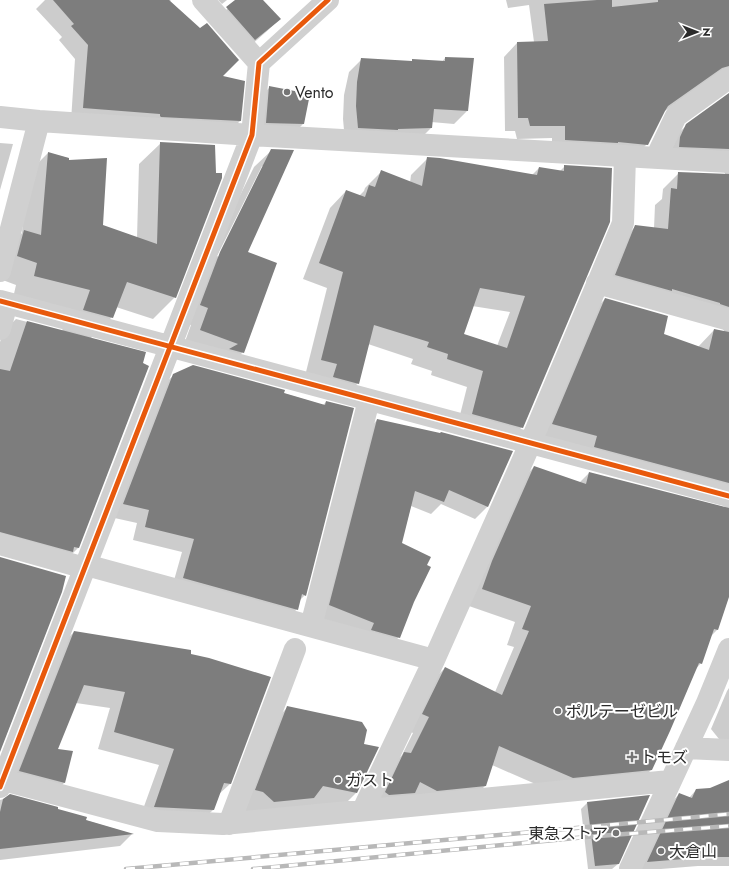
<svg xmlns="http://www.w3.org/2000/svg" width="729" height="869" font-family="Jost,'Noto Sans JP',sans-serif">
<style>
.shadow{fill:#0003;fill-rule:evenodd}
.building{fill:#7d7d7d;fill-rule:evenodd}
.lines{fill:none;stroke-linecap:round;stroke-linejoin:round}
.minor{stroke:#d0d0d0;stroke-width:22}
.rail-casing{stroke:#b8b8b8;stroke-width:4.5}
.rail{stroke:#fff;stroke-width:3;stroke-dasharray:9;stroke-linecap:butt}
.cycleway-casing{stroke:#fff;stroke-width:8}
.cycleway{stroke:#e8590c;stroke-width:5}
.poi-dot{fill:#757575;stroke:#fff;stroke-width:1.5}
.labels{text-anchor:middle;stroke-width:4;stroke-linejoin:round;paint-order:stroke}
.poi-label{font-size:16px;fill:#2b2b2b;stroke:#fff;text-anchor:start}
</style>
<rect width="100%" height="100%" fill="#fff"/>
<path class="shadow" d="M45 0H171L169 2 221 77 240 121 227 134 71 121 75 59 59 40 62 37 36 9Z
M218 0H227L222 4Z
M237 0H262L280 19 266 32 242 53 214 21Z
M506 0H729V70L707 81 662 113 647 144 634 157 552 153V138L517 139 515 131H505L504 57 517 43 534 42 529 5 508 8Z
M445 58 467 111 454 124 431 122V128L418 141H345L343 119 344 95 349 72 362 59 411 62 413 60 442 62Z
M270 87 303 124 290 137 253 135 257 100Z
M729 102V590L717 630 710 637 701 663 695 670 651 770 635 786 556 793 492 765 485 786 469 802 373 811 389 769 402 755 413 733 407 730 429 684 445 668 495 692 514 647 507 645 515 622 466 605 518 483 534 467 579 483 589 473 726 509 722 503 537 440 589 315 605 299 663 335 698 347 714 330 725 333 722 327 599 291 620 242 636 226 654 228 655 205 662 199 663 189 679 173 725 175V173L719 167 664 162 670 141 687 125Z
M0 143 13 144 0 190Z
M161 143 175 297 153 319 116 307 112 317 90 339 148 366 78 548 65 561 0 548V342L3 332 16 319 62 331 69 311 13 298 16 285 0 279 2 253 22 233 26 175 48 153 68 158V161L102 226 137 238 139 164Z
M272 150 247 253 243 352 226 369 183 347 191 325 183 322 203 270 254 167ZM262 166H264L219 257 217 256Z
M428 158 532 175 539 168 560 171 565 166 611 169 522 427 506 444 456 431 467 387 431 375 432 371 411 364 413 359 368 344 358 383 342 400 305 376 327 288 303 279 330 208 346 191 359 196 364 191 365 188 382 171 410 183 411 175ZM472 306 510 312 497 346 462 335Z
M174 375 283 393 323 405 326 402 305 595 299 601 297 609 284 622 171 591 182 552 133 540 137 523 110 517 160 388Z
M377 420 488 506 475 519 441 504 431 514 411 506 401 543 413 601 399 637 386 650 317 618 365 433Z
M74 632 189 655 270 677 230 784 218 795 213 810 196 826 138 823 159 765 98 749 110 708 76 703 57 750 72 752 64 783 47 799 4 787 58 648Z
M729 688V750L719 739 711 729 727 691Z
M287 708 356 793 337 812 294 817 244 811 268 727Z
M729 782V866H698L661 869H639L670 804 679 794 689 798 696 790 711 789Z
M7 798 57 810 85 820 132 834 120 846 0 860V800Z
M588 802 618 864 612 869H588L581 809Z"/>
<path class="building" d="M53 0H169L200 28 207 23 239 60 223 76 245 81 241 121 161 117 160 116V114L83 108 88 45 71 26 74 24Z
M235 0H263L281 19 255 40 226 7Z
M597 0H612V7L658 2V0H729V66L722 68 668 106 665 111 648 145 618 142V143L565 140V126H530L528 118H518L517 42 548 41 544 4Z
M445 57 474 58 468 111 434 109 432 128 398 129V130L358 128 356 106 357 82 361 58 412 61V59L445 61Z
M269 86 310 94 304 124 266 123Z
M729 93V149L679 147 680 137 686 124Z
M160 142 215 145 216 173H222V178L176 298 127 282 113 318 83 310 90 290 34 276 37 263 17 256 24 230 41 235 48 152 69 158V160L107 158 103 225 157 244Z
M271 149 294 150 248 252 277 263 244 353 229 349 238 344 200 330 208 308 200 305 220 252Z
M427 157 440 158 537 175 539 167 564 171V165L612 168 610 222 523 428 472 414 483 371 447 359 448 354 427 347 429 342 374 325 359 384 333 377 337 364 321 360 343 272 319 263 346 190 365 197 369 185 375 187 381 170 422 186ZM480 288 525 296 507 348 464 334Z
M678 172 729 174V307L720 304V303L672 289V291L615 275 635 225 668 229 671 188 677 189Z
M605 298 668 316 664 334 709 350 714 329 729 332V483L594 447 597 436 552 424Z
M27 321 146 352 143 363 149 366 79 548 74 547 73 552 0 532V369L10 371Z
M193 365 285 390 284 393 325 405 326 401 354 408 306 596 302 594 298 610 183 578 194 539 145 527 149 510 123 504 173 374Z
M377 419 440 433 441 432 513 451 488 507 449 490 444 502 415 491 402 543 431 557 427 565 431 567 414 602 400 638 371 630 374 623 329 605Z
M534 466 586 484 589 472 729 508V597L718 630 714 629 702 664 699 663 670 731 652 770 573 778 499 746 486 786 437 791 420 782 415 793 389 795 385 792 404 752 411 753 429 717 422 714 445 667 502 695 529 631 522 629 531 606 482 589 492 561Z
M0 557 66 576 62 592 0 752Z
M74 631 191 650V654L209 658 271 677 231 784 224 783 214 810 154 807 174 749 114 732 125 692 84 685 58 749 73 751 65 783 19 771Z
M287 706 362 722 367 730 364 744 379 747 357 793 323 786 314 798 274 802 263 792 255 790Z
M729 780V857H708L647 862 679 793 692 798 696 789 710 788Z
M10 794 58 807V809L87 817 86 820 134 834 0 849V812L3 799Z
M650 795 619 864 595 866 587 802Z"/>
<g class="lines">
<path class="minor" d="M203 0 259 63
M0 117 39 121 252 135 729 162
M656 158 676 116 729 78
M0 271 39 121
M597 283 729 320
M0 301C244 364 486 432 729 496
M0 329 7 303
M0 544 85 568
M86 565 434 660
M311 626 369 400
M686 748 729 750
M0 779 158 821 223 824 670 781
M0 787 252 135 259 63 328 0
M363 810 434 660 530 444 623 223 625 156
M229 824 295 649
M630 869 707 703 729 649"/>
<defs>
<path id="rail" d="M126 869 729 814
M253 869 586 837 729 826"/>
</defs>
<use href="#rail" class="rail-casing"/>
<use href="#rail" class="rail"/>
<defs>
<path id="cycleway" d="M0 301C244 364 486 432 729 496
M0 787 252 135 259 63 328 0"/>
</defs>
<use href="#cycleway" class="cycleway-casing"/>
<use href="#cycleway" class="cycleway"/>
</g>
<g class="poi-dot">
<circle cx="287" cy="92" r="4"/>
<circle cx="558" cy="711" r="4"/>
<path d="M630 751h4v4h4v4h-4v4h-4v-4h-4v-4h4z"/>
<circle cx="338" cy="780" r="4"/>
<circle cx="616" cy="833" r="4"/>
<circle cx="661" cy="851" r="4"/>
</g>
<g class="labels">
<g class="poi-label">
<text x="295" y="98">Vento</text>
<text x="566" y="717">ポルテーゼビル</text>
<text x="640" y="763">トモズ</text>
<text x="346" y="786">ガスト</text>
<text x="608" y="839" text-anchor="end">東急ストア</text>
<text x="669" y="857">大倉山</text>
</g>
</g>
<g transform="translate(697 32) rotate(90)" stroke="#ffffff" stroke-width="3" paint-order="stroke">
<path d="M0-3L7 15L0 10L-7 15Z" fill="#2b2b2b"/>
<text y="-6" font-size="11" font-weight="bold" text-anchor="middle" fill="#2b2b2b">N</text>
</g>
</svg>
